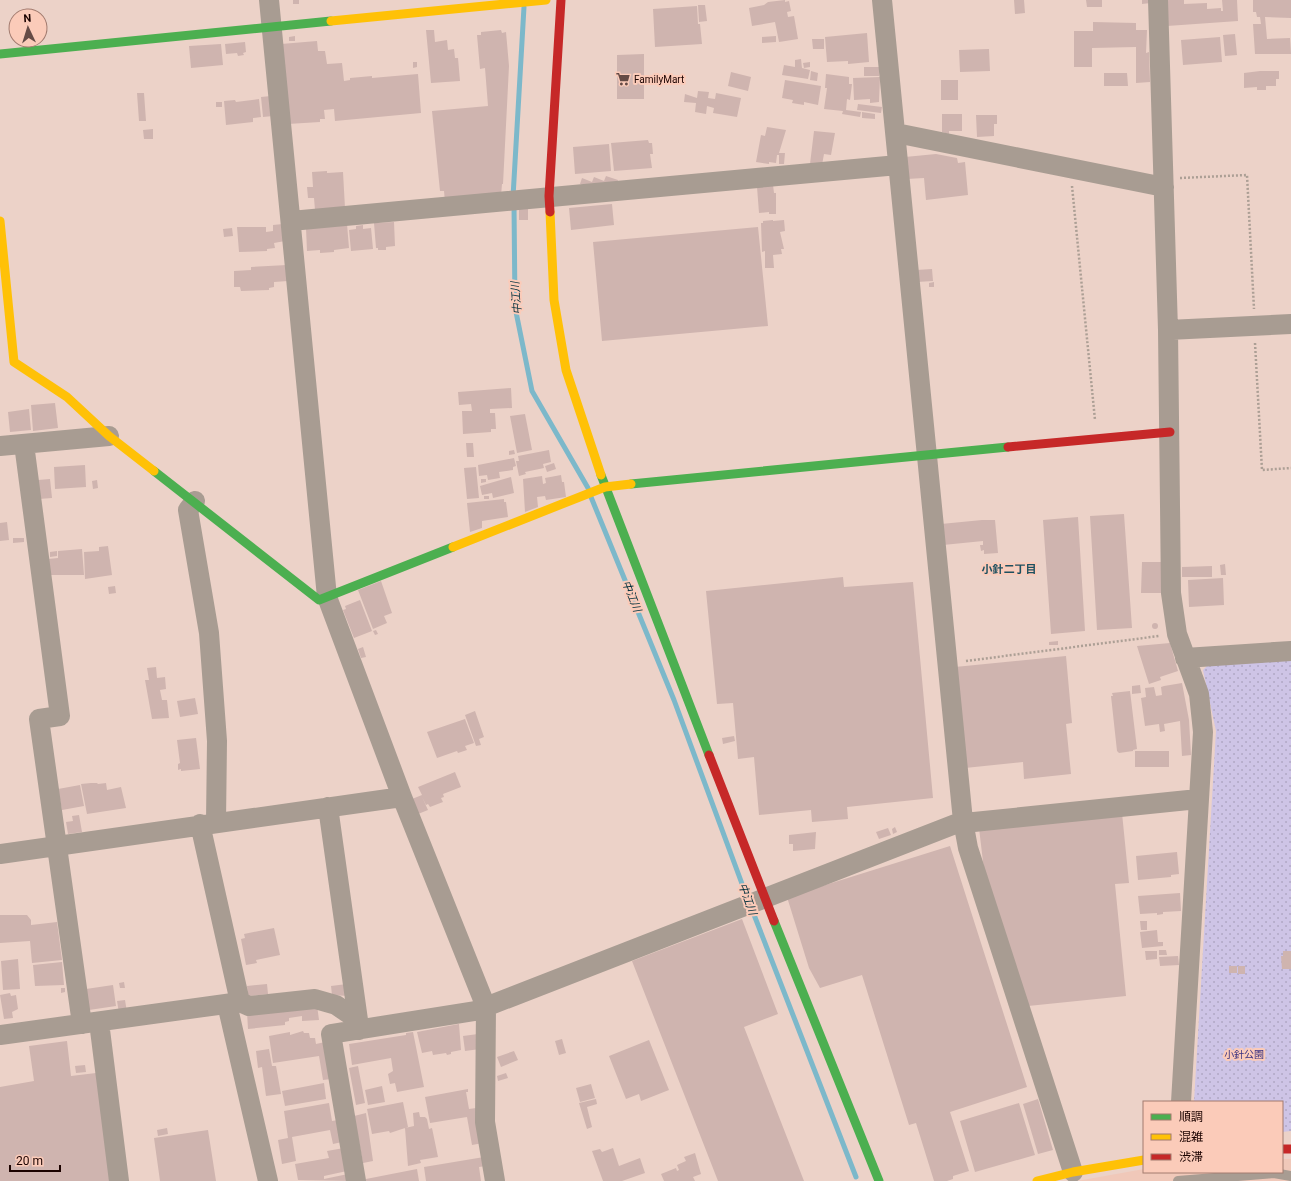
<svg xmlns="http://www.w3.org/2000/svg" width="1291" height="1181" font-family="Roboto,'Noto Sans JP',sans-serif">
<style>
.built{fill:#f0c8b9}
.park{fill:url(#park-dots)}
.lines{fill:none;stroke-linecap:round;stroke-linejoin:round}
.stream{stroke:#7cb8ca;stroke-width:5}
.building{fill:#cfb4af}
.path{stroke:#ac9f95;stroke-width:2.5;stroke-dasharray:2 2;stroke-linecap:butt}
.lane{stroke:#a89c92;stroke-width:10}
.street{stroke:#a89c92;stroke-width:20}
.fast{stroke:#4caf50;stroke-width:9}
.slow{stroke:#ffc107;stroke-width:9}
.jam{stroke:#c62828;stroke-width:9}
.labels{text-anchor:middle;stroke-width:4;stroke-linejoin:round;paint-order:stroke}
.poi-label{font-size:10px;fill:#1c0300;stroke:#fbcbb9;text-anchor:start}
.park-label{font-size:10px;fill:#383181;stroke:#fbcbb9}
.water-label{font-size:11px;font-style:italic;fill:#01303d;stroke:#fbcbb9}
.neighbourhood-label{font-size:11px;font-weight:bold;fill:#1c5060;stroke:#fbcbb9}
</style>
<defs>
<pattern id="park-dots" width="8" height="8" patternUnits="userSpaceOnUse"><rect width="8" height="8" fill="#cec4e6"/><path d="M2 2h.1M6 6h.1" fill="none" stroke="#b0a7c4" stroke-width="1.8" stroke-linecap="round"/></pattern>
</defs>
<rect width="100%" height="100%" fill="#ecd2c8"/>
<path class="built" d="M1282 1159H1291V1181H1077L1144 1169V1172H1282Z"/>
<path class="park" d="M1291 658V1131L1282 1132V1102H1194L1216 731 1203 670 1212 661Z"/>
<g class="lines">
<path class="stream" d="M513 197 524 7
M514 205 515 307 532 391 588 488
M591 497 674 700 748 900
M751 907 856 1177"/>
</g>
<path class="building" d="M293 0H299V4H293Z
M785 0V2L789 1 791 11 787 12 788 17 794 16 798 39 779 42 775 22 752 26 749 8 764 5 768 2Z
M1014 0H1024L1025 13 1015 14Z
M1086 0H1102V7H1087Z
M1142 0H1151V3L1142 4Z
M1165 0H1184V4L1207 3V9L1221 8V11H1223L1222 0H1237L1238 21 1167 26Z
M1253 0H1291V18L1265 17 1267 39 1290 38 1291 54H1255L1253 24H1261L1260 17H1257L1256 12H1253Z
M698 5H705L707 21 699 22Z
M697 6 698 24H700L702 44 655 47 653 9Z
M1093 22 1136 23V30H1147L1146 53 1149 52 1150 82 1136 83V47L1092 48V67H1074V31H1093Z
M426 30H434L435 42 447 40 448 50 454 49 455 58H458L460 81 431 83Z
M501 30 502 33 506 32 509 66 503 184H502L501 196 445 202 444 191H440L432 111 488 106 485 68 480 69 477 35H481V32Z
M867 33 869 62 848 64V61L827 62 825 37Z
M1235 34 1237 55 1225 56 1223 35Z
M295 36V41H289V37Z
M776 36V42L762 43V37Z
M1220 37 1222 62 1183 65 1181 40Z
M812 39H824V49H813Z
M317 41 318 51H325L327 64 342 63 344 81 350 80V78L372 76V78L418 74 421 113 335 121 334 109 324 110 325 119H320V122L288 124 281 44Z
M245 42 246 52 243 53 244 55 238 56 237 53 226 54 225 44Z
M221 44 223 65 191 68 189 46Z
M989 49 990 71 960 72 959 50Z
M644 54V99H617V55Z
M801 59 802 68 810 70 808 79 782 75 784 65 795 67V60Z
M413 62H417V67L413 68Z
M810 62V67L804 68 803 63Z
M864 67H880L879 76H864Z
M811 71 818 73 817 81 810 80Z
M1260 71H1279V79H1276V86H1266V90H1257V87L1244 88V73Z
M731 72 751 77 748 91 728 86Z
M1104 73H1127L1128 86H1104Z
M826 74 849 77V84H852L850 100 847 99 846 110 861 112 860 117 842 114 843 111 824 109 827 88H825Z
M880 77 879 102 870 103V99L854 100 853 78Z
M785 80 821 86 818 105 804 102V105L792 103 793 100 782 98Z
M941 80H958V100H941Z
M698 91 709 92 708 98 715 99 716 93 741 98 737 117 713 113 714 108 707 106 706 114 695 112 696 103 684 102 685 94 697 98Z
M137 93H144L146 121H139Z
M271 96 273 116 263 117 261 97Z
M259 99 261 117 253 118V122L226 125 224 101 235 100 236 102Z
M216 102H222V107H216Z
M858 104 882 107 881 113 857 110Z
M862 112 875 114V119L862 118Z
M942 114H962V131H949V134L942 132Z
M976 115H997V124H994V136L977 137Z
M767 127 786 130 779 153H785L784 164H779V155H777L776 163 769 162V164L756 162 761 135 765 136Z
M153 129V139H144L143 130Z
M814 131 835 133 831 155 824 154 822 165 810 164Z
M648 140 649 143H652L653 154H650L652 168 614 171 611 143Z
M609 144 611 171 575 174 573 147Z
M936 154 957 158 958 163 965 162 968 195 926 200 924 178 907 179 905 157Z
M327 171V173L343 172 345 208 315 210 314 198H308L307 187H313L312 172Z
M606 176 618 180 616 186 592 188 580 184 582 178 592 182 594 177 604 181Z
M773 185 774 193H776V214H769V212L759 213 757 187Z
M612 204 614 225 571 230 569 208Z
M519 209H528V220H519Z
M773 220V221L784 220 785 231 780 232 784 249H781L782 254 773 255 774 268H765V251L762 252 761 223H763V221Z
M394 222 395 246 386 247V250H378V248H376L374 223Z
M283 224 285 241 274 243 275 248 267 249V251L239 252 237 227H266V232L273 231V225Z
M347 224 349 248 334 250V252L320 253V250L307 251 306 228Z
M363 225V229L371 228 373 249 351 251 349 230 356 229V226Z
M758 227 768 326 602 341 593 242Z
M232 228 233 236 224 237 223 229Z
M287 265 288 281 274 282V287L269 288V290L241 291 240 287H234V271L251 270V267Z
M932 269 933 281 917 282 916 270Z
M934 282V287H929V283Z
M511 388 512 408 490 409V413H495L496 429H491V432L463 434 462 411H472L471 404 459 405 458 392Z
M55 403 58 428 33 431 31 405Z
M29 409 31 430 10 432 8 412Z
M525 414 532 450 517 453 510 416Z
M466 443H473L474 457H467Z
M514 450 515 454 509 455V451Z
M549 450 551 462 543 464 544 468 525 472 526 474 519 476 516 461H519L518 456Z
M514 458 516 466 513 467V470L499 472 500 478 488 480 487 475 479 476 478 465Z
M554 463 556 469 547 472 545 466Z
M85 465 86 487 55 489 54 467Z
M476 467 479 498 467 499 464 468Z
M561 475 562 482H564L566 497 546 500 545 496 537 497 538 507 525 512 523 479 542 476 543 484 546 483 545 478Z
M511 477 514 493 493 498 492 493 482 495 480 486Z
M50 479 52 498 39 499 38 480Z
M481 479H486V482L481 483Z
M97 480 98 488 93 489 92 481Z
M484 496H489V499H484Z
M504 499V502H506L508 517 482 521V528L470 532 467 503Z
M1124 514 1132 628 1097 630 1090 516Z
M1078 517 1085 631 1051 634 1043 520Z
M982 520H995L998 553 984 554V550L981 551 980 545H983V541L943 545 941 524Z
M7 522 9 540 0 541V523Z
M13 538H24V542L13 543Z
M108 546 112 575 85 579 84 552 99 551V547Z
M82 549 84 575H49L48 559 58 558V551Z
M57 551V556L50 557V552Z
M1142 562H1161V593H1141Z
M1225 564 1226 575H1221L1220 565Z
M1212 566V577H1182V567Z
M843 577 844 587 913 582 933 798 847 807 848 819 812 822 811 810 759 815 754 757 738 759 733 703 717 704 706 591Z
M1223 578 1224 605 1189 607 1188 580Z
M381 581 392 613 384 616 387 623 373 629 358 590Z
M115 586 116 593 109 594 108 587Z
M360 600 372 631 354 638 343 610 346 609 345 606Z
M1152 626a3 3 0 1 1 6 0a3 3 0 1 1-6 0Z
M376 630 378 634 375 635 373 631Z
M1058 641V645H1049V642Z
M1170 643 1178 671 1160 677 1161 680 1149 684 1137 646Z
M363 647 366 657 361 658 358 649Z
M1066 656 1072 723 1066 724 1071 774 1024 779 1023 762 965 768 955 667Z
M156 667 157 678 165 677 166 689 160 690 162 700H167L169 718 152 719 145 680H149L147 668Z
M1182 683 1189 720 1191 755 1182 756 1180 721 1164 724 1165 731 1160 732 1159 724 1145 726 1141 698 1146 697 1145 688 1154 687 1156 696 1162 695 1161 687 1164 686Z
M1140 685 1141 693 1132 694V686Z
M1130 691 1137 749 1133 750V751L1119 753 1117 751 1111 696H1113L1112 693Z
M195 698 198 714 180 717 177 701Z
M475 711 484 737 479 739 481 745 476 746 465 715Z
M465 719 474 743 465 746 467 750 458 753 457 751 437 758 427 732Z
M734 736 735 741 723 744 722 738Z
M196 738 200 769 181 771V769L178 770V764L180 763 177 740Z
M1135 751H1169V767H1135Z
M455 772 461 787 443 794 444 797 441 798 443 802 430 807 428 804 426 805 422 797 428 810 418 814 412 799 422 795 418 787Z
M91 783H97L98 784 106 783 107 790 121 787 126 808 87 814 81 784Z
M80 785 84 806 62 810 58 789Z
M1122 813 1129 883 1115 884 1126 996 1028 1006 984 870 979 828Z
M79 815 82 832 68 834 66 822 73 821 72 816Z
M895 827 897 832 893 834 892 829Z
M888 828 891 835 879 839 876 832Z
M816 832 815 849 793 851V844H789V835Z
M950 846 1027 1087 950 1112 969 1171 953 1176V1179L947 1181H934L916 1123 909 1125 862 975 820 988 809 968 787 897Z
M1177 852 1179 874 1171 875V877L1138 880 1136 856Z
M1180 893 1181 911 1163 912V914L1157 915V913L1140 914 1138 896Z
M0 915H27L31 920V925L57 922 62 960 32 963 30 941 0 943Z
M742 919 778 1014 744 1027 804 1181H718L632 961Z
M1140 921H1147V930H1141Z
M274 928 280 955 256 960 257 963 246 965 241 939 245 938 244 934Z
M1157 930 1158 942H1163V946L1142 948 1140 932Z
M1159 950H1166L1167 955H1159Z
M1145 951H1157V959L1146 960Z
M1283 951H1291V969H1282L1281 956H1283Z
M1178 956 1179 965 1160 966 1159 957Z
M18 959 20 989 3 990 1 961Z
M62 962 64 985 35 986 33 965Z
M1229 966H1237V973H1229Z
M1238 966H1245V974H1238Z
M124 982 125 988H120L119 983Z
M267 984 268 994 248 996 247 986Z
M347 984 348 996 332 995 331 986Z
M113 985 116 1006 89 1010 86 989Z
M61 988H65V992L61 993Z
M10 993 11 996 16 995 18 1009 12 1012 13 1018 4 1019 0 995Z
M125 1000 127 1012 119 1013 117 1001Z
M317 1005 319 1020 302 1021V1016L289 1018V1021L285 1022V1025L248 1029 247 1012Z
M459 1024 461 1050 451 1052V1054L447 1055 446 1053 433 1055 432 1051 422 1053 417 1032Z
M303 1031 304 1033H309L310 1038H315L316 1044 325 1042 331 1079 323 1080 319 1056 273 1063 269 1036 290 1032V1035Z
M413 1032 424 1087 397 1092 395 1083 390 1084 388 1074 393 1071 391 1058 352 1065 349 1044 406 1035V1033Z
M478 1034 480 1049 465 1051 463 1036Z
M562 1039 566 1053 559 1055 555 1041Z
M649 1040 669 1090 641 1101 639 1094 626 1099 609 1056Z
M67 1041 71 1076 96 1073 110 1181H0V1087L34 1081 29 1046Z
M269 1049 272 1066H276L281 1094 266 1096 262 1067 258 1068 256 1051Z
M514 1051 518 1060 501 1067 497 1057Z
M85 1065 86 1072 76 1073 75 1066Z
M358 1066 365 1103 356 1105 349 1068Z
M506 1073 508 1078 498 1081 497 1076Z
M324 1083 326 1099 285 1106 282 1091Z
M591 1084 595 1098 580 1102 576 1088Z
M382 1086 385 1102 368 1105 365 1090Z
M468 1089V1092H466L469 1109 476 1108 483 1143 472 1145 467 1117 430 1123 425 1097Z
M596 1099 597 1104 587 1107 592 1127 587 1129 579 1103Z
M1038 1099 1053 1150 1038 1154 1023 1104Z
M403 1102 408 1127 390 1133 389 1131 372 1134 367 1109Z
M329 1103 332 1121 338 1120 342 1142 333 1144 330 1130 292 1137 296 1161 282 1164 278 1140 288 1138 284 1111Z
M1019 1103 1035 1155 975 1172 960 1121Z
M419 1112 420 1117H425L427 1119 429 1129 432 1128 438 1157 420 1160 421 1163 408 1166 405 1128 414 1126 413 1113Z
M366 1113 373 1161 363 1163 354 1116Z
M167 1128 168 1134 158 1136 157 1130Z
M208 1130 216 1181H160L154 1138Z
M344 1148 347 1171 324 1176V1179L348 1174 349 1181 298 1180 295 1164 329 1158 327 1151Z
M613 1148 619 1166 640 1158 645 1173 622 1181H603L592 1151 600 1149 602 1152Z
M695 1153 701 1174 693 1177 695 1181H664L661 1174 676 1168 677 1171 679 1170 677 1165 686 1161 684 1157Z
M484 1157 486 1166 479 1167 481 1181H426L424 1167Z
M417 1169 419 1181H366V1179Z"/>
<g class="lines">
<path class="path" d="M1180 178 1247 175 1254 309
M1072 186 1095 420
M1255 343 1262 470 1291 468
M966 661 1159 636"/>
<path class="lane" d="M1178 1181 1274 1173 1291 1176"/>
<path class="street" d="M269 0 327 597 402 797 486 1007 485 1122 495 1181
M882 0 963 821 968 848 1073 1172
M1158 0 1168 330 1171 593 1177 634 1199 694 1203 732 1181 1102
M896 133 1164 187
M291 221 898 165
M1168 330 1291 324
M24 444 60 716 39 719 82 1024
M0 446 109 436
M195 501 188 510 209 633 217 741 216 822
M1185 658 1291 651
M328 807 358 1020
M964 823 1198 799
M200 824 240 1002
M0 854 402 797
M227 1004 268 1181
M99 1022 119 1181
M0 1035 240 1002 249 1006 315 999 336 1005 358 1020 359 1030
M356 1181 331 1034 475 1011 963 821"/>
<path class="fast" d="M0 54 331 21
M154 471 319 600 453 547
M601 475 709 755
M631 484 1008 447
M774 921 879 1181"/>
<path class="slow" d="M331 21 546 0
M550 212 554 300 566 370 601 475
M0 221 14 362 67 397 109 436 154 471
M453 547 605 487 631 484
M1037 1181 1073 1172 1144 1160"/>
<path class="jam" d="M550 212 549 196 561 0
M1008 447 1170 432
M709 755 774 921
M1282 1149H1291"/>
</g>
<defs>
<symbol id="supermarket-bare" viewBox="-9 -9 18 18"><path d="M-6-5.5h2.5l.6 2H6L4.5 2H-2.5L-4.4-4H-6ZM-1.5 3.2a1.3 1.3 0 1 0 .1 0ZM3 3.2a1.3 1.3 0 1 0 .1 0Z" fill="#654b46" stroke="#fbcbb9" stroke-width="2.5" paint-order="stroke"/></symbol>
</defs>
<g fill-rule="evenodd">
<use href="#supermarket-bare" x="613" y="69" width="20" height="20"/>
</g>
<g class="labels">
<g class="poi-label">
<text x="634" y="83">FamilyMart</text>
</g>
<g class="park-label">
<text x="1244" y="1058">小針公園</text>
</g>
<g class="water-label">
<text transform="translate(516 298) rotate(-94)" y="4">中江川</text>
<text transform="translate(632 596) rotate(68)" y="4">中江川</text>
<text transform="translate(748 899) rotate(70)" y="4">中江川</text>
</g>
<g class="neighbourhood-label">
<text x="1009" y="573">小針二丁目</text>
</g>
</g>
<rect x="1143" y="1101" width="140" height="72" fill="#fbcbb9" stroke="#a27b6f"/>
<rect x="1151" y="1114" width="20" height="6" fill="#4caf50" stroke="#a27b6f"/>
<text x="1179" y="1121" font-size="12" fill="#1c0300">順調</text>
<rect x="1151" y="1134" width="20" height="6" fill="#ffc107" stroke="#a27b6f"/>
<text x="1179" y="1141" font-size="12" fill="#1c0300">混雑</text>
<rect x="1151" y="1154" width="20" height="6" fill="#c62828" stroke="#a27b6f"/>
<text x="1179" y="1161" font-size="12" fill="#1c0300">渋滞</text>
<g transform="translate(28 28) rotate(356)"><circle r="19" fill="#fbcbb9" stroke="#a27b6f"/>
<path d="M0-3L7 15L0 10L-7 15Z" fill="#654b46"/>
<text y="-6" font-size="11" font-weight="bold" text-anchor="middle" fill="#1c0300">N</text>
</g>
<path d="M10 1165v6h50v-6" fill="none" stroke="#1c0300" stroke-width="2"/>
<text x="16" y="1165" font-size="12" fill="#1c0300" stroke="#fbcbb9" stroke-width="3" paint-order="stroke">20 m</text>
</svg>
